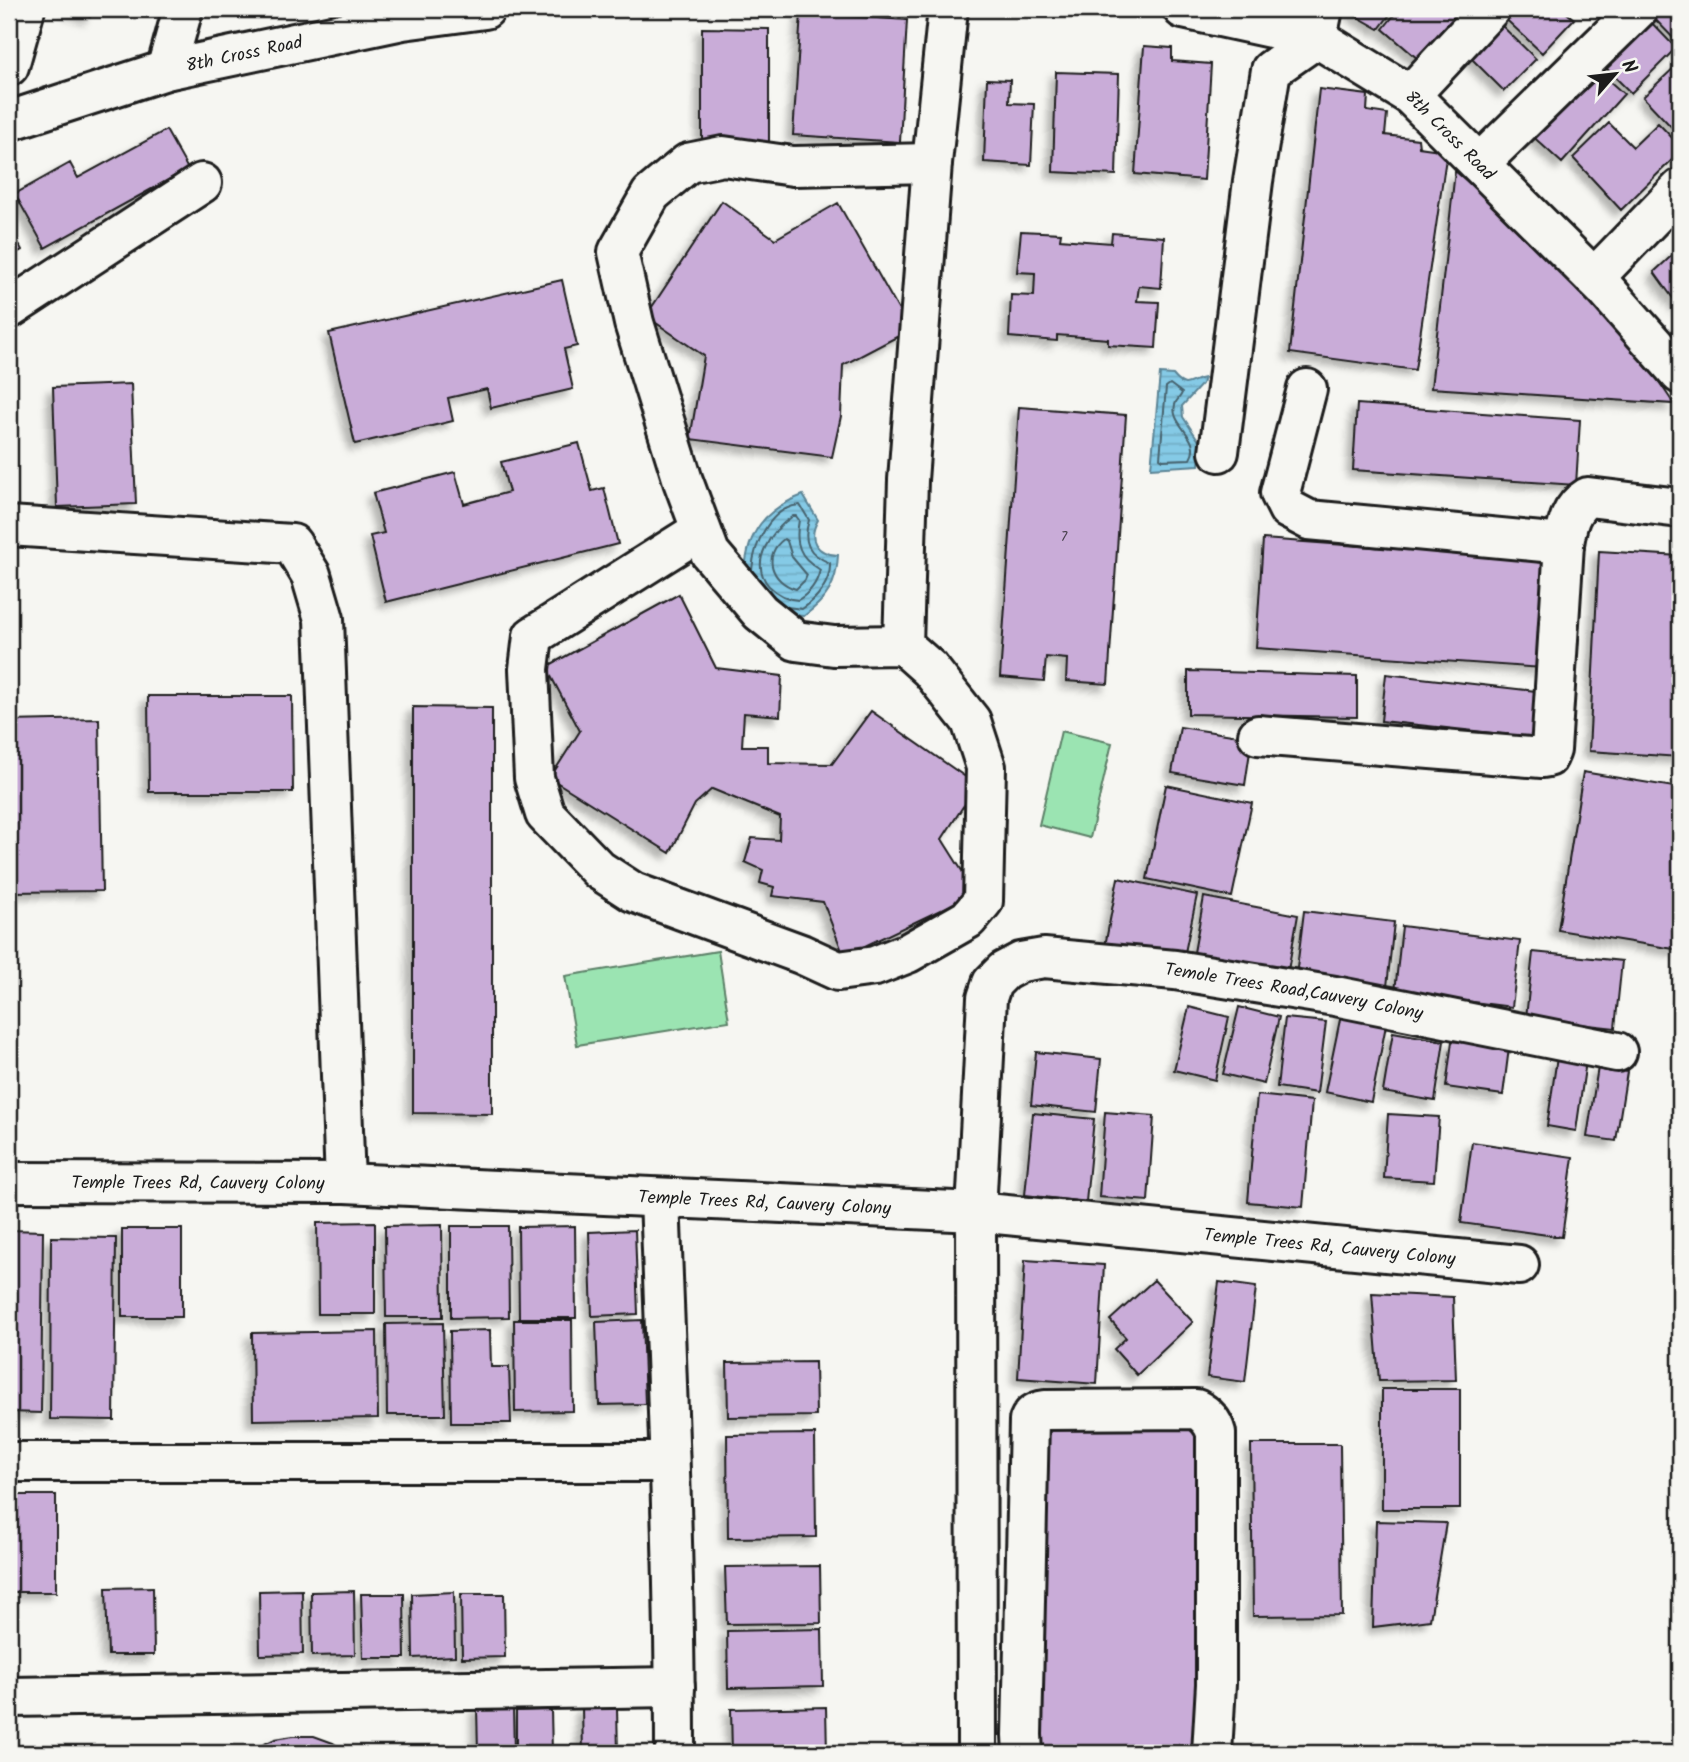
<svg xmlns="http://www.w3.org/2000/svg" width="1689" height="1762" font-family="Kalam,sans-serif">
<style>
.garden{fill:#9be4b2;stroke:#5c8067;stroke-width:2}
.water{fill:url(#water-rules);stroke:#5b8495;stroke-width:2}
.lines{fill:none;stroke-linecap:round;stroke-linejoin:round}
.shore{stroke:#46626d;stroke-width:2}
.building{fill:#c9acd8;stroke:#1c1c1c;stroke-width:2;filter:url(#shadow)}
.minor-casing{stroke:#1c1c1c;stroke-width:44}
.minor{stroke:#f6f6f2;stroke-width:38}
.labels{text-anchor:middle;stroke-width:7;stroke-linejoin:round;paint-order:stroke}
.number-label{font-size:14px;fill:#47404b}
.street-label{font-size:18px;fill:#1c1c1c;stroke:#f6f6f2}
</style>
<defs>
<pattern id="water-rules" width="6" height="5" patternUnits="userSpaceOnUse" patternTransform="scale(1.75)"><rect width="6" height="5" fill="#85cae6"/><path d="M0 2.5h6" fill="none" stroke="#72adc5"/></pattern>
<filter id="shadow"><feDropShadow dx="-6" dy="6" stdDeviation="3.5" flood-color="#0004"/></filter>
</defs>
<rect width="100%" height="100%" fill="#f6f6f2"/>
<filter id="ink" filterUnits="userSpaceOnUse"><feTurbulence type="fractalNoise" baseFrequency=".0143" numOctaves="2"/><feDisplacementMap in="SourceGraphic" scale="14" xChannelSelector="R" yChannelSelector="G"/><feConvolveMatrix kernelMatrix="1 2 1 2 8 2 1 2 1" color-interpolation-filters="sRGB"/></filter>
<g filter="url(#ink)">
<path class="garden" d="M1061 731 1112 743 1090 838 1039 825Z
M718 951 729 1021 577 1045 565 976Z"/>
<path class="water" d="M1160 374 1173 375C1187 392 1189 380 1204 378L1202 384 1182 406 1183 417 1201 444 1199 465 1151 468Z
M803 495 818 520C807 539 816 554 838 555 837 584 827 599 804 616L788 615 745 572C747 532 765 509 803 495Z"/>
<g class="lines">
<path class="shore" d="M1170 384 1182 393C1181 396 1178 399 1176 402 1166 424 1204 437 1190 459L1163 460 1160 458 1166 387Z
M793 516H796L799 520C796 536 796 552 811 563 814 566 818 568 820 570 817 583 810 593 798 600 787 599 777 594 769 586 748 562 772 530 793 516Z
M784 539 787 541 792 557 807 575 805 580 796 589C771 582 762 555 784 539Z
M752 570C754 544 770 507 800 505L809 520C802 542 808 554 830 563 831 582 817 599 802 609L787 607"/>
</g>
<path class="building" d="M67 9H93L90 17Z
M1352 9H1394L1379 29 1351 13Z
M1399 9H1450L1463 20 1425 65 1383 29Z
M1500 9H1562L1574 19 1542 53 1497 11Z
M1651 9H1680V45L1648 12Z
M801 13 907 20 900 142 793 135Z
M1493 17 1536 59 1504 91 1462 49Z
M1646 17 1676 48 1631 93 1601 63Z
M702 28 769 29V142L702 141Z
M1144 46 1172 48V61L1211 64 1204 180 1135 174Z
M1680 62V136L1643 97Z
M1589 63 1624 94 1562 163 1528 132Z
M1056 72 1119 74 1116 175 1053 172Z
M987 79 1010 80 1009 103 1034 104 1031 165 984 162Z
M1319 89 1368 95 1367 111 1387 114 1385 135 1418 139 1419 147 1447 151 1415 370 1290 353Z
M1609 123 1633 147 1658 123 1680 146V152L1621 210 1573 158Z
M166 130 188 169 45 248 15 194 70 163 78 178Z
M1455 171 1599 293 1674 404 1431 388Z
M722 201 775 239 838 203 910 330 843 365 841 416 832 457 690 439 704 356 646 316Z
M9 226 22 250 9 257Z
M1021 231 1061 233 1060 239 1111 243 1112 233 1164 237 1161 288 1139 286 1137 301 1159 302 1156 348 1108 345V339L1057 335V341L1009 337 1011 295 1034 296 1035 273 1017 272Z
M1680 248V308L1654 272Z
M562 280 577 346 564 349 573 389 491 408 487 389 448 398 453 421 355 444 329 333Z
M131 384 136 504 57 507 53 387Z
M1357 404 1580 420 1576 485 1353 470Z
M1019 407 1126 415 1108 684 1066 681 1067 659 1046 657 1044 681 1000 677Z
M579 443 592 491 604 488 618 544 386 602 370 536 384 533 373 493 455 472 464 504 509 492 501 462Z
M1263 539 1551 560 1543 668 1256 648Z
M1599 551 1680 556V757L1589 751Z
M679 594 716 668 782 676 780 716 744 713 742 746H768V763L832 764 871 711 977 785 942 839 976 893 844 956 823 902 772 896 774 887 760 883 763 870 745 862 752 838 779 840 780 817 712 789 695 804 670 853 550 778 580 731 546 667Z
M1188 671 1357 676V717L1188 714Z
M1386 674 1553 693 1549 739 1381 721Z
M148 696H292L293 792H149Z
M413 707 492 708V1114L413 1113Z
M99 719 102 891 9 892V721Z
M1180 727 1252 738 1245 785 1172 773Z
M1583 772 1680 788V950L1558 930Z
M1166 785 1252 803 1232 897 1147 879Z
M1118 878 1197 895 1183 962 1105 946Z
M1204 897 1298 915 1287 976 1193 958Z
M1304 911 1394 922 1386 996 1295 985Z
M1402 926 1520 941 1512 1007 1395 992Z
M1533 952 1622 961 1615 1028 1526 1018Z
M1343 1005 1388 1015 1371 1102 1325 1092Z
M1189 1007 1229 1017 1215 1080 1174 1070Z
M1239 1007 1279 1017 1264 1084 1223 1074Z
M1285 1018 1326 1022 1317 1093 1277 1087Z
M1393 1032 1444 1041 1435 1101 1383 1092Z
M1452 1041 1509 1048 1503 1095 1446 1087Z
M1036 1052 1101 1059 1096 1112 1031 1105Z
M1557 1057 1586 1061 1576 1131 1547 1126Z
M1598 1067 1627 1072 1616 1141 1587 1137Z
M1257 1095 1312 1101 1303 1207 1248 1202Z
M1105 1112 1154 1116 1148 1201 1099 1197Z
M1033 1113 1094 1119 1086 1202 1025 1195Z
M1388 1114 1439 1117 1434 1181 1384 1178Z
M1472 1142 1573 1157 1562 1237 1461 1223Z
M375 1222V1314H318L317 1223Z
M442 1225 443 1317H386L385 1226Z
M451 1226H508L509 1317 451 1318Z
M575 1226 576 1318H519L518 1227Z
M122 1229H182V1317H122Z
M9 1230 43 1231 41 1413 9 1412Z
M635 1230 638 1314 592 1316 589 1232Z
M51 1237 116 1238 114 1420 50 1419Z
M1025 1260 1104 1265 1097 1384 1018 1378Z
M1154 1280 1193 1322 1137 1375 1114 1349 1126 1338 1110 1320Z
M1219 1282 1256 1287 1245 1382 1207 1377Z
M1372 1293 1453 1297 1456 1380 1379 1381Z
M514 1320H572L573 1411 515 1412Z
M642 1320 645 1404 599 1405 596 1322Z
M443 1323 445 1415H387L386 1324Z
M490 1330 491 1367H509L511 1423H451L450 1331Z
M377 1331 378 1418 253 1420 252 1333Z
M815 1362 816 1416 728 1417 727 1363Z
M1382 1389H1460V1509H1382Z
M1047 1418 1202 1421 1197 1753H1042Z
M815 1434 816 1537 728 1538 727 1435Z
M1251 1444H1340L1342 1615 1253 1616Z
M9 1495H56V1592H9Z
M1376 1521 1446 1523 1430 1620 1373 1627Z
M820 1566 821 1623 727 1624 725 1567Z
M153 1587 154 1655H108L106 1588Z
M302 1590 303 1654 260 1655 259 1591Z
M354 1591 355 1655 312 1656 311 1592Z
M454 1592 455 1656 413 1658 412 1594Z
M361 1594H404L405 1658H363Z
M461 1594H504L505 1657 462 1658Z
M822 1629 823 1686 728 1688 727 1631Z
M513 1706 514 1753H478L477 1707Z
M826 1707 827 1753H732L731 1709Z
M582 1708H617L618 1753H583Z
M551 1710 552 1753H516V1711Z
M293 1736H314L333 1743 348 1753H251L258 1747 275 1739Z"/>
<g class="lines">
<defs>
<g id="minor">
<path id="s1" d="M1183 9 1317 38 1410 95 1606 290 1680 374"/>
<path d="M9 66 25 9"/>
<path d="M166 70 183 9"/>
<path d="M1410 95 1490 9"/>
<path id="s2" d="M9 121 166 70 403 20 485 9"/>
<path d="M1480 163 1638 9"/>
<path d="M1594 278 1680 189"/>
<path d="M9 309 202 183"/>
<path d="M1307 389 1280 493 1288 509 1309 520 1564 544"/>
<path d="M1219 452 1253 181 1271 70 1317 38 1323 9"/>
<path d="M9 526 292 544 311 575 324 619 345 1183"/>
<path d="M701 530 533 636 529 669 534 778 545 814 599 870 633 892 801 954 838 971 875 966 908 953 968 919 983 901 986 767 971 721 930 669 903 645 834 646 796 641 760 612 710 553 683 481 634 323 618 252 651 194 688 163 723 156 793 166 932 163"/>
<path d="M903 645 908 480 932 163 948 9"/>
<path d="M1258 735 1542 758 1548 757 1551 750 1564 544C1567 525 1570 508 1588 497L1680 508"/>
<path id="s3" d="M9 1182 345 1183 976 1212 1519 1265"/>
<path d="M660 1198C667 1383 675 1568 675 1753"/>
<path d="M9 1462H669"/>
<path d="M9 1697 675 1687"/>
<path id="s4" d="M977 1753 976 1212 987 998 992 983 1004 971 1021 962 1044 958 1175 970 1335 996 1617 1052"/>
<path d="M1023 1753 1022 1735 1029 1421C1032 1413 1037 1411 1045 1410L1196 1409C1206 1414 1213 1422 1216 1433V1684L1212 1753"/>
</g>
</defs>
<use href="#minor" class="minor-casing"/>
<use href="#minor" class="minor"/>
</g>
</g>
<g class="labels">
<g class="number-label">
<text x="1064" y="541">7</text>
</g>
<g class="street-label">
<text dy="6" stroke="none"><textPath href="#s2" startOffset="245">8th Cross Road</textPath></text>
<text dy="6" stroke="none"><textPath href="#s1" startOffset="303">8th Cross Road</textPath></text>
<text dy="6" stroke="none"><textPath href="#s4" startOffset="1083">Temole Trees Road,Cauvery Colony</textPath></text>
<text dy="6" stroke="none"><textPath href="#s3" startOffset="189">Temple Trees Rd, Cauvery Colony</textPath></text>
<text dy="6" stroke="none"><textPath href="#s3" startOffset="756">Temple Trees Rd, Cauvery Colony</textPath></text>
<text dy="6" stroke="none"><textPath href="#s3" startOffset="1323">Temple Trees Rd, Cauvery Colony</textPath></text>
</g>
</g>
<rect width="1689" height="1762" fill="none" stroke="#f6f6f2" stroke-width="35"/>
<rect x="18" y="18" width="1654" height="1727" fill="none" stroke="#1c1c1c" stroke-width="2.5" filter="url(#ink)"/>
<g transform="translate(1615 74) rotate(62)" stroke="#f6f6f2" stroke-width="5" paint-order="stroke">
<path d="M0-5L12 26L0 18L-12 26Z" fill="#1c1c1c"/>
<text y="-10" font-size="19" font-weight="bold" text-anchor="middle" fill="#1c1c1c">N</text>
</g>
</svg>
